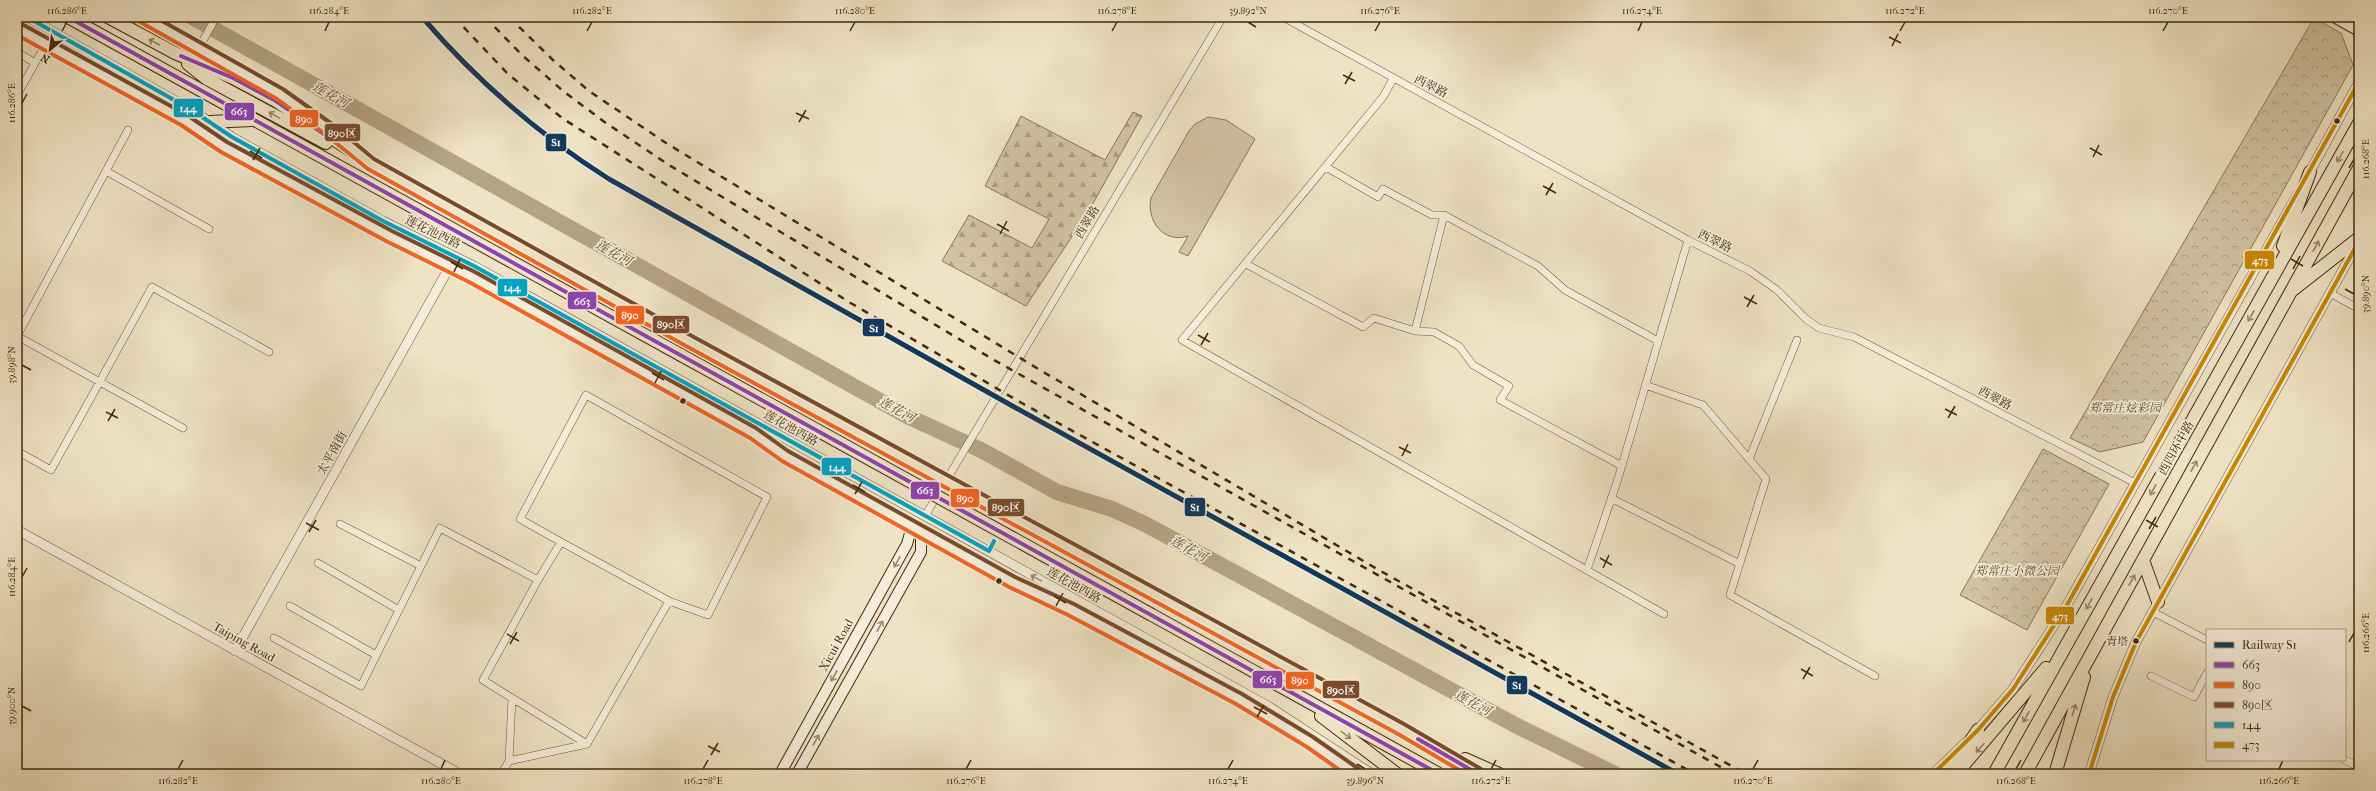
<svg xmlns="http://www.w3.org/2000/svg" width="2376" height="791" font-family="'IM FELL French Canon','Noto Serif SC',serif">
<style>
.grass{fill:#d1c3a4;stroke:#8a7657}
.forest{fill:url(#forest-firs);stroke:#8a7657}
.park{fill:url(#park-crowns);stroke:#8a7657}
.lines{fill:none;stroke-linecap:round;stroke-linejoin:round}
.river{stroke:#b4a485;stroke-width:16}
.minor-casing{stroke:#6e5838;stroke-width:8}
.tertiary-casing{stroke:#6e5838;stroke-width:10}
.secondary-casing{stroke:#44290a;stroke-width:12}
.trunk-casing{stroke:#44290a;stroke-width:14}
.minor{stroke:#f4edd9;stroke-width:7}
.tertiary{stroke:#f4edd9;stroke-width:9}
.secondary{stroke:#f4edd9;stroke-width:10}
.trunk{stroke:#eee3c4;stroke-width:12}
.rail{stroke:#44290a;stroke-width:2.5;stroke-dasharray:7 7;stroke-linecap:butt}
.trunk-bridge-casing{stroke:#44290a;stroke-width:14;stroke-linecap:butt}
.trunk-bridge{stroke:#eee3c4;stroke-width:12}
.bus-1-casing{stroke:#f4edd9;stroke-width:7}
.bus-2-casing{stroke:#f4edd9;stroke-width:7}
.bus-3-casing{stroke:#f4edd9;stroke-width:7}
.bus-4-casing{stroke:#f4edd9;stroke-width:7}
.bus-5-casing{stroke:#f4edd9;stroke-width:7}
.bus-1{stroke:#8e44ad;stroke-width:4}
.bus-2{stroke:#f26522;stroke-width:4}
.bus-3{stroke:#7a4b2a;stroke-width:4}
.bus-4{stroke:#03a3c4;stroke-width:4}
.bus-5{stroke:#ca8702;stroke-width:4}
.rail-1-casing{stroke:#f4edd9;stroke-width:8}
.rail-1{stroke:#11385b;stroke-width:5}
.oneway{stroke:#998667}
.oneway2{stroke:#9c8b72}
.ticks{fill:none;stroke:#44290a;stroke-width:1.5}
.bus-dot{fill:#44290a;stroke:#f4edd9;stroke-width:1.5}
.labels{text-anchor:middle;stroke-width:3.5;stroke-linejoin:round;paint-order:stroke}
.bus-label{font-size:11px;fill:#44290a;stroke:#f4edd9;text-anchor:end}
.street-label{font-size:12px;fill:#44290a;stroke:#f4edd9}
.park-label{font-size:12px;font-style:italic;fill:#604829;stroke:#f4edd9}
.water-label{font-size:13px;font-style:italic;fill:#664e2f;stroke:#f4edd9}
.line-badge{stroke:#f4edd9;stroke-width:1.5}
.badge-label{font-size:11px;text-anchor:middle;font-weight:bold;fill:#fff}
.neatline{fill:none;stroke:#44290a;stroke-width:1.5}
.ticks-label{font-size:10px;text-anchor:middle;fill:#44290a}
</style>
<defs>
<pattern id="forest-firs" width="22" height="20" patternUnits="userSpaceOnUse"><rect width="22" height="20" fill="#d1c3a4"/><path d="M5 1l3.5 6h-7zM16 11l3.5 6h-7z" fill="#ab9e84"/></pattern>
<pattern id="park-crowns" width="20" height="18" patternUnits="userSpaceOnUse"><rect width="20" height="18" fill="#d1c3a4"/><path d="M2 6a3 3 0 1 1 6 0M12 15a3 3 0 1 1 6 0" fill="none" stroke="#ab9e84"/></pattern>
</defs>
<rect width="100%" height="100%" fill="#eee3c4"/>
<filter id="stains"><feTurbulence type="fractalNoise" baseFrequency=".005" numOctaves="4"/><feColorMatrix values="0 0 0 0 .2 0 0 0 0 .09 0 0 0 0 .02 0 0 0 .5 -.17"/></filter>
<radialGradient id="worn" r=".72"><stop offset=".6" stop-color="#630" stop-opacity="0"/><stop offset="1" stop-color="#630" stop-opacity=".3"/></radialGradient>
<path class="grass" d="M1208 117 1226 120 1255 139 1188 256 1179 252 1188 236C1164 244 1146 221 1151 198L1189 131 1195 124Z"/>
<path class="forest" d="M1133 112 1142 116 1087 214 1026 306 942 261 969 215 1032 248 1049 219 985 186 1021 116 1105 160Z"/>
<path class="park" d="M2314 18 2341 33 2353 65 2143 442 2100 452 2070 438Z
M2043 449 2109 484 2027 630 1960 595Z"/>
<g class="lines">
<path class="river" d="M192 17 907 416 981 450 1057 492 1112 509 1145 524 1517 726 1615 774"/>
<defs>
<path id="minor" d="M1283 17 1688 240 1750 271 1777 290 1806 319 1819 328 1854 337 2135 483
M199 48 216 17
M17 52 35 63
M1393 79 1383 97 1182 340 1664 614
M17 95 46 44
M1326 167 1378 197 1383 189 1432 215H1444L1538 266 1565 290 1658 341
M106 171 128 130
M1246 264 1363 327 1374 318 1415 331 1444 215
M2330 293 2359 309
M1415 331 1434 332 1459 346 1473 365 1509 386 1500 400 1622 466
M17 336 106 171 209 229
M17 336 183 428
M1645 385 1703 405 1766 479 1730 595 1875 676
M17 451 51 470 152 287 269 352
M1749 459 1797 340
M1611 498 1740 564
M925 516 1223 17
M340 524 421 566
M561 542 669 601
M318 563 399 610
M1587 570 1618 479 1688 240
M290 606 376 655
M2153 612 2207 640
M274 638 361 686 440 528 538 580 483 680 512 698 509 761 501 774
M2151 676 2194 697 2207 673
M512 698 587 744
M2345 760 2359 767
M509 761 587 744 669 601 708 615 767 497 586 395 520 519 561 542 538 580"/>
<path id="tertiary" d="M27 17 190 109 232 137 383 221 474 266 1268 706 1372 774
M143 17 280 94 339 137
M17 28 184 120 224 147 389 236 472 277 753 433 785 456 1012 582C1066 604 1115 633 1166 660 1231 694 1297 729 1355 774
M2307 177 2359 82
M17 530 460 774
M235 651 450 266
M1974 734 2013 689 2067 605 2297 195
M1933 774 1965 743
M2089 774 2113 697 2136 642 2359 241"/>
<path id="secondary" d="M2334 17 2359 31
M780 774 907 544 912 526
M797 774 921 552V532"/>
<path id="trunk" d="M68 17 681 355
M108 17 175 53 233 78 276 101 371 164 689 341
M188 64 207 79 326 143
M209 122 252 120
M2283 246 2310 172
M2294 289 2359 238
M2143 560 2158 602
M1159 599 1401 729 1478 774
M1152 615 1439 774
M1321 716 1397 774
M1465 759 1499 774
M1948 774 1978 730
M1956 774 2046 668
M1994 774 2359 123
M2025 774 2359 168
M2055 774 2084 677"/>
</defs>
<use href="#minor" class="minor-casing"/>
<use href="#tertiary" class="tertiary-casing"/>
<use href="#secondary" class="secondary-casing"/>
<use href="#trunk" class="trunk-casing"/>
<use href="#minor" class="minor"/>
<use href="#tertiary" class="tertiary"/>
<use href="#secondary" class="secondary"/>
<use href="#trunk" class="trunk"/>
<path class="rail" d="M454 17 508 74 562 118 849 302 1020 402 1695 774
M485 17 522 55 563 91 606 123 669 165 994 360 1733 774
M509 17 553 60 589 91 666 143 1040 370 1377 569 1746 774"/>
<defs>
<path id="trunk-bridge" d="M689 341 1159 599
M681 355 1152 615"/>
</defs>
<use href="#trunk-bridge" class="trunk-bridge-casing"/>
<use href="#trunk-bridge" class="trunk-bridge"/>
<defs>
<path id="bus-1" d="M68 17 1439 774
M181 56 233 78 276 101 327 136
M1418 739 1478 774"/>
<path id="bus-2" d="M140 22 277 99 325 134 368 169 686 346 1398 734 1466 774
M17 35 181 125 221 152 386 241 469 282 750 438 782 461 1009 587 1068 615 1236 704 1307 747 1345 774"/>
<path id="bus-3" d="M155 17 283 89 332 124 374 159 692 336 1404 724 1481 769
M20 23 187 115 227 142 392 231 475 272 756 428 788 451 1015 577 1074 604 1242 694 1313 737 1359 769"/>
<path id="bus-4" d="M27 17 190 109 232 137 383 221 474 266 989 551 994 541"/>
<path id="bus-5" d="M1933 774 1978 730 2013 689 2067 605 2359 82
M2089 774 2113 697 2136 642 2359 241"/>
</defs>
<use href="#bus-1" class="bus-1-casing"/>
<use href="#bus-2" class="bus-2-casing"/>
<use href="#bus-3" class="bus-3-casing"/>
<use href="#bus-4" class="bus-4-casing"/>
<use href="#bus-5" class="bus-5-casing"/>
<use href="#bus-1" class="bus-1"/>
<use href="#bus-2" class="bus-2"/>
<use href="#bus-3" class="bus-3"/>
<use href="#bus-4" class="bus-4"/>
<use href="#bus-5" class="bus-5"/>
<defs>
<path id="rail-1" d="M422 17C477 81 538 134 609 179L1016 408 1678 774"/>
</defs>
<use href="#rail-1" class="rail-1-casing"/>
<use href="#rail-1" class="rail-1"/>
</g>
<defs><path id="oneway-shaft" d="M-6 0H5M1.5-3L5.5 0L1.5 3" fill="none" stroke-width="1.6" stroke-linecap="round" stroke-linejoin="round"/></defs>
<g class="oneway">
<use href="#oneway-shaft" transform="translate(154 42) rotate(-152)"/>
<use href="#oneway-shaft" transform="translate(274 115) rotate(-151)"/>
<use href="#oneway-shaft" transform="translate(2340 157) rotate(119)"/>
<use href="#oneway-shaft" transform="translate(2316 246) rotate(-61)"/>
<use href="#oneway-shaft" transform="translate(2251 316) rotate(119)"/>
<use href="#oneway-shaft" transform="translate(2194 466) rotate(-61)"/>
<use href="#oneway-shaft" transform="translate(2153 490) rotate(119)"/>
<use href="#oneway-shaft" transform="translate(2132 580) rotate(-61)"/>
<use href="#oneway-shaft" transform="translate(2089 604) rotate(119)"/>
<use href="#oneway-shaft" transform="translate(2074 710) rotate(-73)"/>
<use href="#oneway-shaft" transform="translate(2026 717) rotate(119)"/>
<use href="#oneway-shaft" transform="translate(1346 735) rotate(36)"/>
<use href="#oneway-shaft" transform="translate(1980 748) rotate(132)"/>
</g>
<g class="oneway2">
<use href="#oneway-shaft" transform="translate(897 562) rotate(119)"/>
<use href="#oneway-shaft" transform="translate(1036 578) rotate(-151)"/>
<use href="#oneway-shaft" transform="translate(880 626) rotate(-61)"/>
<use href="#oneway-shaft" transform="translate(834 676) rotate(119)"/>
<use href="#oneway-shaft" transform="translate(816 740) rotate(-61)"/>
</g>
<path class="ticks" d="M1248 22 1256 27M62 31 67 22M325 31 329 22M587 31 592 22M850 31 855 22M1112 31 1117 22M1375 31 1380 22M1638 31 1642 22M1900 31 1905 22M2163 31 2168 22M1889 37 1901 43M1892 46 1898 34M1343 75 1355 81M1345 84 1352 72M22 103 27 94M796 113 809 119M799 122 806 110M2090 148 2102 155M250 151 262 158M2093 157 2099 145M253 160 260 148M2349 168 2354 159M1543 186 1556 193M1546 195 1553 183M997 224 1009 231M1000 234 1007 221M2291 259 2303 266M451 262 463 269M2293 269 2300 256M454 272 460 259M2345 289 2354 294M1744 297 1757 304M1747 307 1754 295M1198 335 1210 342M1201 345 1208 333M22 365 31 370M652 373 664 380M655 383 661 371M1945 409 1957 415M106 412 118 418M1948 418 1955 406M108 421 115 409M1399 447 1411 453M1402 456 1408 444M853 485 865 492M855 494 862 482M2146 520 2158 527M306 523 319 530M2149 529 2156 517M309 532 316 520M1600 558 1612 565M1603 568 1609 555M22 577 27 568M1054 596 1066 603M1056 606 1063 593M507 634 519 641M2349 642 2354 633M510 644 517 632M1801 669 1813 676M1803 679 1810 667M22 706 31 711M1254 707 1267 714M1257 717 1264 705M708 746 720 752M711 755 718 743M1357 764 1365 769M178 769 183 760M441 769 445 760M703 769 708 760M966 769 971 760M1228 769 1233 760M1491 769 1496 760M1753 769 1758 760M2016 769 2021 760M2279 769 2283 760"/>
<g class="bus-dot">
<circle cx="2337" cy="121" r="3.5"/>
<circle cx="683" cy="401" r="3.5"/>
<circle cx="999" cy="581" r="3.5"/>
<circle cx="2136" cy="641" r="3.5"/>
</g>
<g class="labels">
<g class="bus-label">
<text x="2128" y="645">青塔</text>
</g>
<g class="street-label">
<text transform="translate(1431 86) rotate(27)" y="4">西翠路</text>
<text transform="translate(1087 222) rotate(-59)" y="4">西翠路</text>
<text transform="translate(433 232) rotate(26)" y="4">莲花池西路</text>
<text transform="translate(1715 241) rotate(26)" y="4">西翠路</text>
<text transform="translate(1995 398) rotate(28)" y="4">西翠路</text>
<text transform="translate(791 428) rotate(29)" y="4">莲花池西路</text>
<text transform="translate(2176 448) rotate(-61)" y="4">西四环中路</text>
<text transform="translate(332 453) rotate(-61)" y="4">太平南街</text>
<text transform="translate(1074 585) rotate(29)" y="4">莲花池西路</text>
<text transform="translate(244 642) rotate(29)" y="4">Taiping Road</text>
<text transform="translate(836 645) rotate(-61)" y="4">Xicui Road</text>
</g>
<g class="park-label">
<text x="2125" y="412">郑常庄炫彩园</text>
<text x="2017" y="575">郑常庄小微公园</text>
</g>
<g class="water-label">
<text transform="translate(331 94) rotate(29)" y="5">莲花河</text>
<text transform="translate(614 252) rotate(29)" y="5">莲花河</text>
<text transform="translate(897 409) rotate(28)" y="5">莲花河</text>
<text transform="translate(1189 548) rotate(28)" y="5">莲花河</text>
<text transform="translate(1473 702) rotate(28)" y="5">莲花河</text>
</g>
</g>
<g class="line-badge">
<rect x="173" y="98" width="31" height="20" rx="4" fill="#03a3c4"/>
<rect x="224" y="102" width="31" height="19" rx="4" fill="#8e44ad"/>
<rect x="289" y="109" width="30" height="19" rx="4" fill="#f26522"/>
<rect x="324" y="123" width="37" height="19" rx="4" fill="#7a4b2a"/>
<rect x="545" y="133" width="22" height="19" rx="4" fill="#11385b"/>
<rect x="2244" y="250" width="31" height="20" rx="4" fill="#ca8702"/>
<rect x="497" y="278" width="31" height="19" rx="4" fill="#03a3c4"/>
<rect x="567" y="291" width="30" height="19" rx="4" fill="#8e44ad"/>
<rect x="615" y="305" width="30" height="20" rx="4" fill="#f26522"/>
<rect x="652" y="315" width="38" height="19" rx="4" fill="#7a4b2a"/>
<rect x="862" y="318" width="23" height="19" rx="4" fill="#11385b"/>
<rect x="821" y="457" width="31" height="19" rx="4" fill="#03a3c4"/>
<rect x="910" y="481" width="30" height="19" rx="4" fill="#8e44ad"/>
<rect x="950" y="488" width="30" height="20" rx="4" fill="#f26522"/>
<rect x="1184" y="497" width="22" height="20" rx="4" fill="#11385b"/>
<rect x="987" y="498" width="38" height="19" rx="4" fill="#7a4b2a"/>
<rect x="2045" y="606" width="30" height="19" rx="4" fill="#ca8702"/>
<rect x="1252" y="670" width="31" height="19" rx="4" fill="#8e44ad"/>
<rect x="1285" y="671" width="30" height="19" rx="4" fill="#f26522"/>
<rect x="1506" y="675" width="22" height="20" rx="4" fill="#11385b"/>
<rect x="1322" y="680" width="38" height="19" rx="4" fill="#7a4b2a"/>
</g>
<g class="badge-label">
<text x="188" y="112">144</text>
<text x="239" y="115">663</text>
<text x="304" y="123">890</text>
<text x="342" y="137">890区</text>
<text x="556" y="146">S1</text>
<text x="2260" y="264">473</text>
<text x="512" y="291">144</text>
<text x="582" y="305">663</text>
<text x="630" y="319">890</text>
<text x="671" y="328">890区</text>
<text x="874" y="332">S1</text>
<text x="837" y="471">144</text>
<text x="925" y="494">663</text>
<text x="965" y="502">890</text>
<text x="1195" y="511">S1</text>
<text x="1006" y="511">890区</text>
<text x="2060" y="620">473</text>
<text x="1268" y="683">663</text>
<text x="1300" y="684">890</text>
<text x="1517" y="689">S1</text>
<text x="1341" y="694">890区</text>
</g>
<rect width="2376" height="791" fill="none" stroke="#eee3c4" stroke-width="44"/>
<rect x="2206" y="629" width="140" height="132" fill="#f4edd9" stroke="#ae9f86"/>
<rect x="2214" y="642" width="20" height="6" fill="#11385b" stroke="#ae9f86"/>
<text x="2242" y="649" font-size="12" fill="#44290a">Railway S1</text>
<rect x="2214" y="662" width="20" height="6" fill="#8e44ad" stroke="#ae9f86"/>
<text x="2242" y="669" font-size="12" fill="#44290a">663</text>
<rect x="2214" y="682" width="20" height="6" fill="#f26522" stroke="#ae9f86"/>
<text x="2242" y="689" font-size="12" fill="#44290a">890</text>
<rect x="2214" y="702" width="20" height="6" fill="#7a4b2a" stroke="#ae9f86"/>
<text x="2242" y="709" font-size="12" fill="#44290a">890区</text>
<rect x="2214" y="722" width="20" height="6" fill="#03a3c4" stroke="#ae9f86"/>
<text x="2242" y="729" font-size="12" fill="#44290a">144</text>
<rect x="2214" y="742" width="20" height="6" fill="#ca8702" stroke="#ae9f86"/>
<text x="2242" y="749" font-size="12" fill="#44290a">473</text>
<g transform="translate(50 50) rotate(209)" stroke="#f4edd9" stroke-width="3" paint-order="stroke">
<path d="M0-3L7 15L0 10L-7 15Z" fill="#44290a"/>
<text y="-6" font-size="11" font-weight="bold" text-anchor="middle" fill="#44290a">N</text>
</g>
<rect x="22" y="22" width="2332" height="747" class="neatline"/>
<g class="ticks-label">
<text x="67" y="14">116.286°E</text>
<text x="329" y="14">116.284°E</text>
<text x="592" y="14">116.282°E</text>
<text x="855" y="14">116.280°E</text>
<text x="1117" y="14">116.278°E</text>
<text x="1248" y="14">39.892°N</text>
<text x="1380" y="14">116.276°E</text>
<text x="1642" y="14">116.274°E</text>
<text x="1905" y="14">116.272°E</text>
<text x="2168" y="14">116.270°E</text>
<text transform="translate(11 103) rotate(-90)" y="4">116.286°E</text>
<text transform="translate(2365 159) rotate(-90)" y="4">116.268°E</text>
<text transform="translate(2365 294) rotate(-90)" y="4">39.890°N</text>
<text transform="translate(11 365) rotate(-90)" y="4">39.898°N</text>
<text transform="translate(11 577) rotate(-90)" y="4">116.284°E</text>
<text transform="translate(2365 633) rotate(-90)" y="4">116.266°E</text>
<text transform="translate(11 706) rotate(-90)" y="4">39.900°N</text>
<text x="178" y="784">116.282°E</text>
<text x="441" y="784">116.280°E</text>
<text x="703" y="784">116.278°E</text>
<text x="966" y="784">116.276°E</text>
<text x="1228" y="784">116.274°E</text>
<text x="1365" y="784">39.896°N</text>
<text x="1491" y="784">116.272°E</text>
<text x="1753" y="784">116.270°E</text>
<text x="2016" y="784">116.268°E</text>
<text x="2279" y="784">116.266°E</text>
</g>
<rect width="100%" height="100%" filter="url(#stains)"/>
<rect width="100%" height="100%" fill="url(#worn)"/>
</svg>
